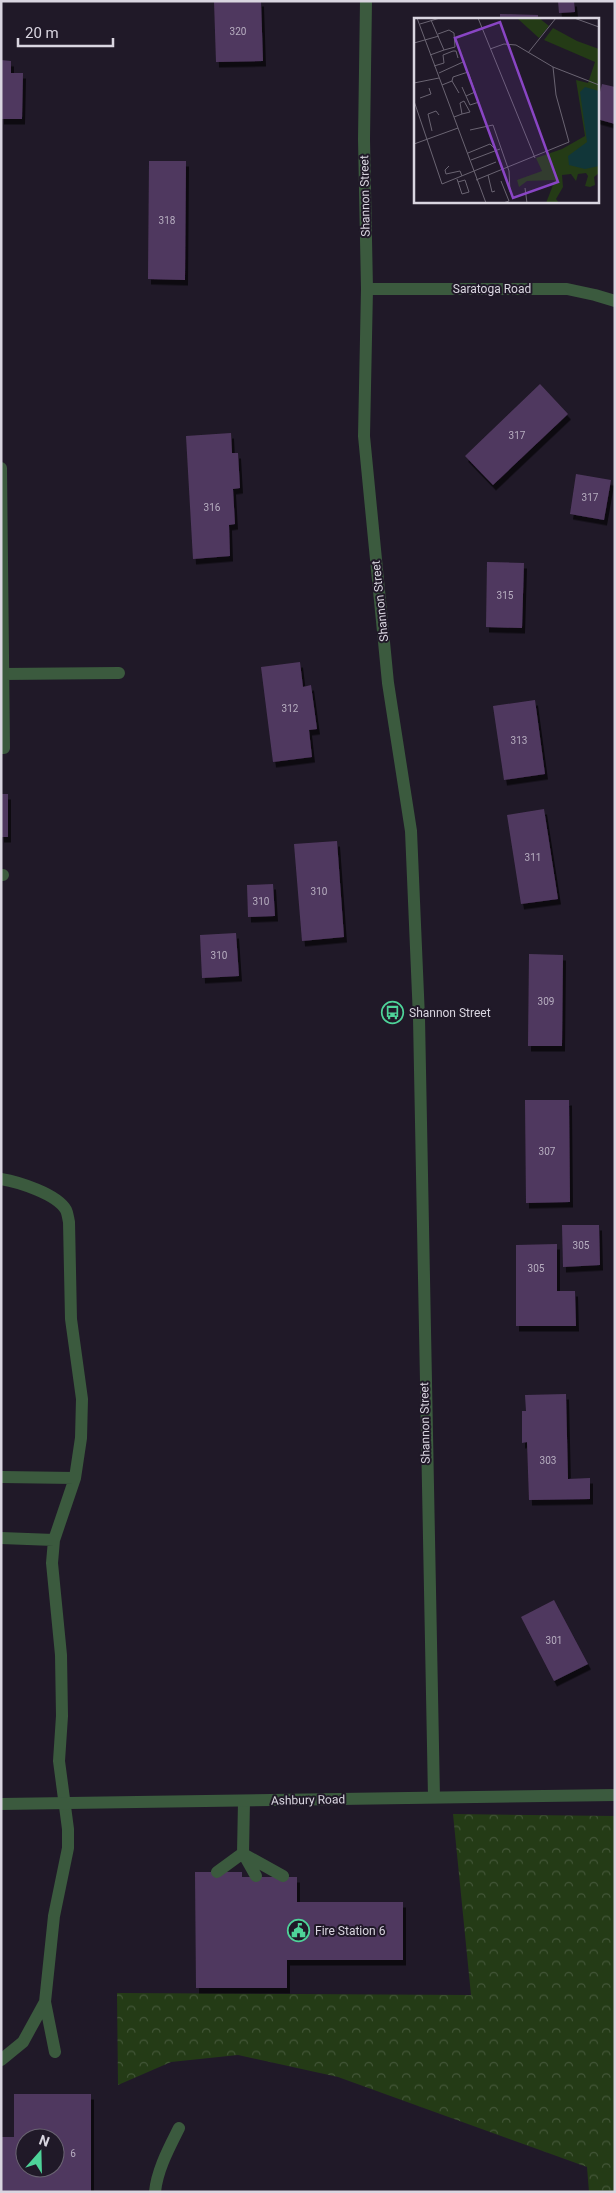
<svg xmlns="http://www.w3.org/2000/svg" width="616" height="2193" font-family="Roboto,sans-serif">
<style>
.forest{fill:url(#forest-crowns)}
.building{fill:#50385f;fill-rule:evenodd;filter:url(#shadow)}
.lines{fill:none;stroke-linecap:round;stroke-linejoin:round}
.lane{stroke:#3b5a3e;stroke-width:12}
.street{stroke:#3b5a3e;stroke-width:12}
.labels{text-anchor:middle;stroke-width:4;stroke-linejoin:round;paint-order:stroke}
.number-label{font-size:10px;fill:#b7aec0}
.street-label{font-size:12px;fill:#d9d5e0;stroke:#201928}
.poi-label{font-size:12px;fill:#d9d5e0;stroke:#201928;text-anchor:start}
.inset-road{fill:none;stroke:#6a6472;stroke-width:1}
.view{fill:#8945c4;fill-opacity:0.15;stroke:#8945c4;stroke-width:2.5}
.inset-edge{fill:none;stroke:#d9d5e0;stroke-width:2.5}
</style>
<defs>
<pattern id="forest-crowns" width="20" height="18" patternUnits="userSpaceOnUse" patternTransform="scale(1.25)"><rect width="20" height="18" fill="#243b16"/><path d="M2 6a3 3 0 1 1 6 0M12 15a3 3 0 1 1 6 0" fill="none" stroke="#435638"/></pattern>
<filter id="shadow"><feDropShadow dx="3" dy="5.5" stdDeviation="0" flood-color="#0009"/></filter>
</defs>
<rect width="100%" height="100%" fill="#201928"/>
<path class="forest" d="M453 1814 615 1816V2192H589L587 2167 338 2077 238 2055 171 2062 118 2085 117 1993 471 1995Z"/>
<path class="building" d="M214 1H261L263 61 216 62Z
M558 1H574L575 12 559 13Z
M500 14 538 15V19H500Z
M1 60 11 61V73H23L22 119H1Z
M602 84 615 87V124L597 119V104Z
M149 161H186L185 280 148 279Z
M540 384 568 414 493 485 465 456Z
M231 433 232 453H238L240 488 233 489 235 524 229 525 230 556 193 559 186 436Z
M576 474 611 480 604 520 570 514Z
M487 562 524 563 522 628 486 627Z
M300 662 303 687 311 685 317 729 309 730 312 757 273 762 261 667Z
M535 700 545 774 504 780 493 706Z
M1 794H8V837H1Z
M544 809 558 899 521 904 507 815Z
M337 841 344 937 302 941 294 844Z
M273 884 275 916 248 917 247 885Z
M236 933 239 976 202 978 200 935Z
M529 954 563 955 562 1046H528Z
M525 1100H569L570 1202 526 1203Z
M562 1225H599L600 1265 563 1267Z
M557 1244V1291H575L576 1326H516V1245Z
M566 1394 568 1479 590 1478V1499L529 1500 527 1442 522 1443V1411H526L525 1395Z
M554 1600 588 1664 554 1681 521 1617Z
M195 1872H242V1877H297V1902H403V1960H287V1988H196Z
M14 2094H91V2192H1V2137H14ZM25 2138H55V2168H25Z"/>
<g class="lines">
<path class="lane" d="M1 468 4 748H1
M3 674 119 673
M1 875H3
M1 1179C19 1182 57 1194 66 1210 68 1214 68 1218 69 1222L71 1319 82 1399 81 1438 75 1478 54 1540 52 1563 61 1655 62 1716 59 1761 68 1829V1848L54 1916 45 2002 23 2042 1 2060
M1 1477 75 1478
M1 1538 54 1540
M244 1801 243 1853 256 1876
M245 1855 283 1876
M217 1872 243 1853
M45 2002 55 2052
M155 2192C157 2170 169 2148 179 2128"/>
<path class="street" d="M366 1 364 139 367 289 364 436 388 683 411 831 419 1018 434 1798
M367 289H567L595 295 615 301
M1 1804 615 1795"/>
</g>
<defs>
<symbol id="bus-ring" viewBox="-11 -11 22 22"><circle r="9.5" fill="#201928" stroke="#4ed399" stroke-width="1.5"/><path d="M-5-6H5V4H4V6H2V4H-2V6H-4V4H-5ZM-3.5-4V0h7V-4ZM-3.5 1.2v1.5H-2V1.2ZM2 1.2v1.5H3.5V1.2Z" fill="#4ed399"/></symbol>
<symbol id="civic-ring" viewBox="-11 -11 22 22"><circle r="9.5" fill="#201928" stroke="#4ed399" stroke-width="1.5"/><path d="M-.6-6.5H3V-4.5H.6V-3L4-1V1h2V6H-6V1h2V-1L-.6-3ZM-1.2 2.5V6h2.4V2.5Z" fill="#4ed399"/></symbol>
</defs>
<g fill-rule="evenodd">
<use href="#bus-ring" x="380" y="1000" width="25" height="25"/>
<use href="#civic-ring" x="286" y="1918" width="25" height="25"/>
</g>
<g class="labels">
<g class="number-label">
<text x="238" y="35">320</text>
<text x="167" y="224">318</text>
<text x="517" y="439">317</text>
<text x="590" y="501">317</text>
<text x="212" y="511">316</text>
<text x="505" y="599">315</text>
<text x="290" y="712">312</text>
<text x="519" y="744">313</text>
<text x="533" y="861">311</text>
<text x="319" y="895">310</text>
<text x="261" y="905">310</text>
<text x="219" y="959">310</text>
<text x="546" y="1005">309</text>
<text x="547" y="1155">307</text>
<text x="581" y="1249">305</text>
<text x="536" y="1272">305</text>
<text x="548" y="1464">303</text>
<text x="554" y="1644">301</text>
<text x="73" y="2157">6</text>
</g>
<g class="street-label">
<text transform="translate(365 196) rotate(-91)" y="4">Shannon Street</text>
<text x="492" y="293">Saratoga Road</text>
<text transform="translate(380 601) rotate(-96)" y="4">Shannon Street</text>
<text transform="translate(425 1423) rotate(-91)" y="4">Shannon Street</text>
<text transform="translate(308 1800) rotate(-1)" y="4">Ashbury Road</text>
</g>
<g class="poi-label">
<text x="409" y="1017">Shannon Street</text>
<text x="315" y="1935">Fire Station 6</text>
</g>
</g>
<g transform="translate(414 18)">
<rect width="185" height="185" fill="#201928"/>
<path d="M103 0H125L135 8 125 20ZM139 10 163 23 185 31V155L180 159 181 167 176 169 171 168 174 158 172 155 164 156 162 163 157 156 148 157 149 169 142 181 145 185H132L141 162 113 163 105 169 103 162 128 153 122 140 148 131 171 118 162 62 174 65 181 44 130 22Z" fill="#243b16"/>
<path d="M171 69 185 73V148L171 151 155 147 154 138 173 124 166 74Z" fill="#113639"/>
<path class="inset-road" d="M3 0 72 185M64 0 121 140M160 0 185 9M6 6 26 0M24 16 35 12 40 15 41 29 30 32M0 25 25 18M76 31 90 26 102 27 139 49 185 67M114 35 142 0M16 37 30 32 17 2M20 48 30 45 29 37 39 33H42L44 40M25 55 49 44M38 63 39 59 54 54 61 74 52 78M0 65 25 60M28 67 38 63 45 75M48 69 56 87 65 84M6 80 17 76 15 70M0 83 28 166 82 144M40 99 48 96 56 94 50 83 46 85 48 96M56 112 79 107 95 153 96 174M18 113 14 96 22 93 25 97M0 126 44 110M54 135 76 126 82 132M57 142 86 131M35 148 31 152 32 156 46 153 48 158M74 157 78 174 81 173M43 161 48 176 55 174 51 162 44 164M62 162 155 124 142 77 139 49M87 163 95 183 89 185M111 170 113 185"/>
<path class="view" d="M86 4 144 164 99 180 41 20Z"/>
<rect width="185" height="185" class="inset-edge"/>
</g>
<rect width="616" height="2193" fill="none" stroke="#d9d5e0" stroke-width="5"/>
<g transform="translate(40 2153) rotate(20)"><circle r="24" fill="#201928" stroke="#6a6472"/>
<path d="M0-4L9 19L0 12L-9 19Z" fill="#4ed399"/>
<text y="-8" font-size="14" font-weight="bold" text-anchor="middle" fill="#d9d5e0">N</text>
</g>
<path d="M18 38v8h95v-8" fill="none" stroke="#d9d5e0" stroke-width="2.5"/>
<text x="25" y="38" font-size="15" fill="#d9d5e0" stroke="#201928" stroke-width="4" paint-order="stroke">20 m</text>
</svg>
